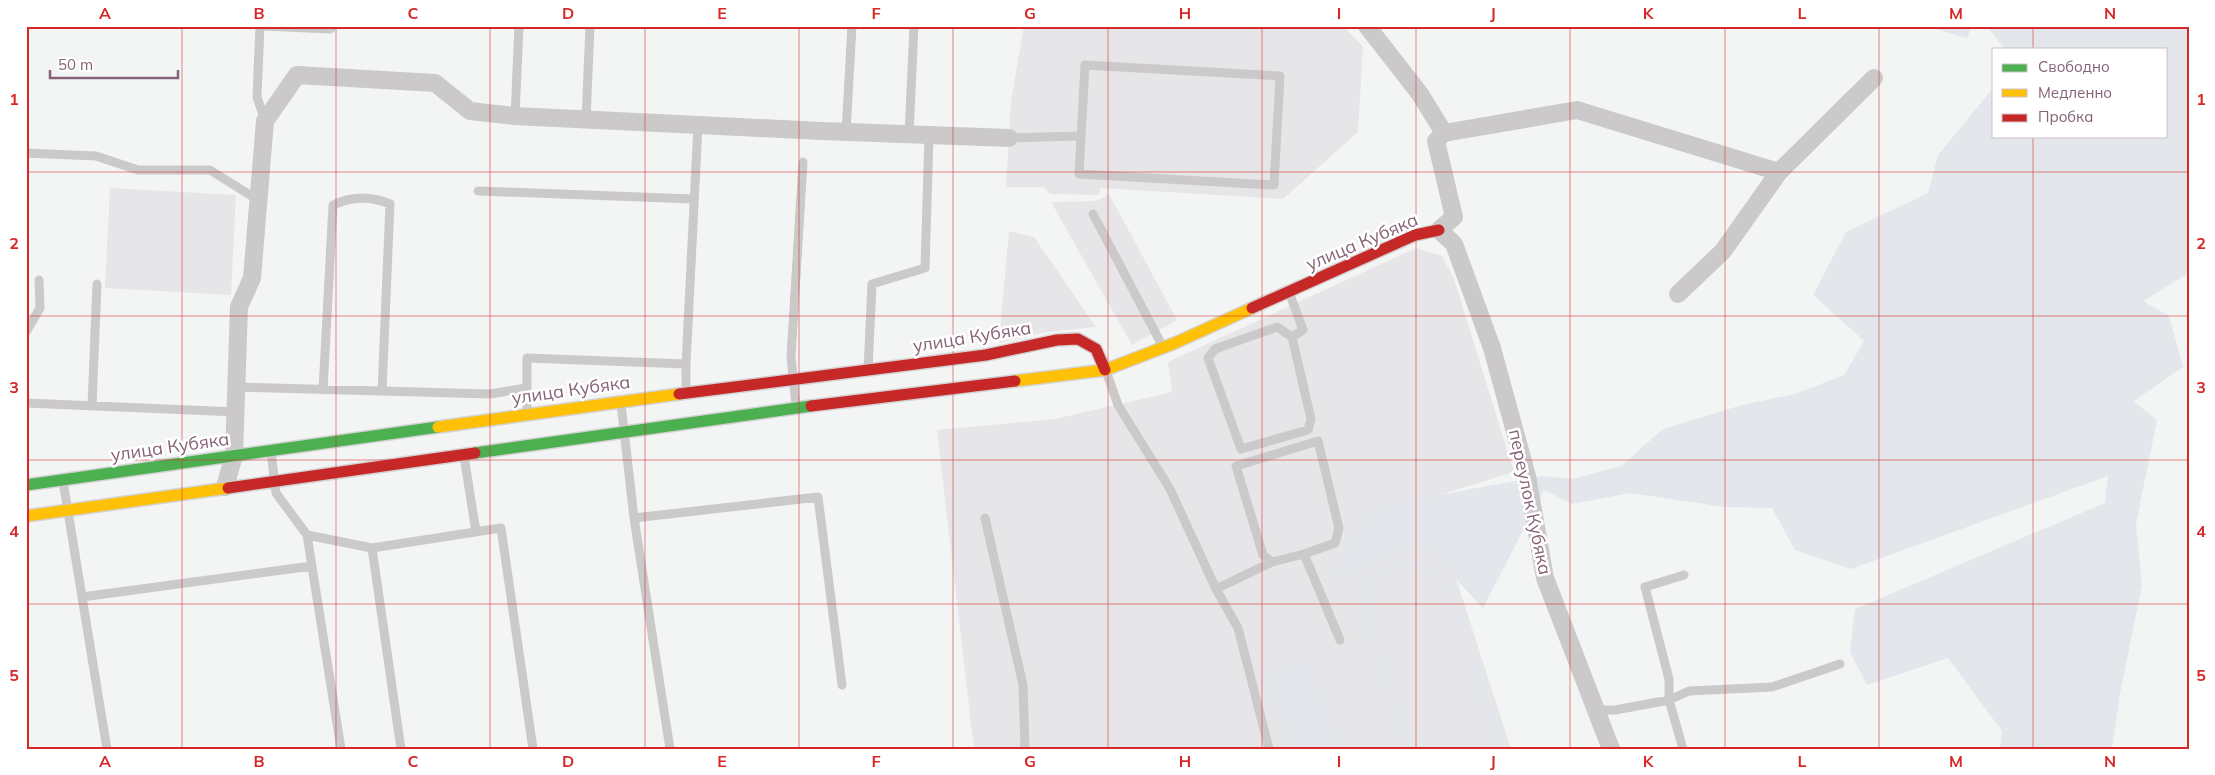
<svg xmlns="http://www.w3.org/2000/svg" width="2215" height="775" font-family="Mulish,sans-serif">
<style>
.built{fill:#e6e5e7}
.green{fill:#e3e6ea}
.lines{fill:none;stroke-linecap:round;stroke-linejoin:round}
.fast-casing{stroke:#d4d2d3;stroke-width:14}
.slow-casing{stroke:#d4d2d3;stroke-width:14}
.jam-casing{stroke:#d4d2d3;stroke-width:14}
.lane{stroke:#cbc9ca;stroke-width:9}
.street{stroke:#cbc9ca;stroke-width:18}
.fast{stroke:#4caf50;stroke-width:11}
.slow{stroke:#ffc107;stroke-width:11}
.jam{stroke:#c62828;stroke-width:11}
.grid{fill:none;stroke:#d62828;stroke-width:1;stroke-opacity:0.55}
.labels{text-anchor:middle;stroke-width:5;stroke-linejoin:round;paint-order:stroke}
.street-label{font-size:18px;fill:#866276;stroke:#fff}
.neatline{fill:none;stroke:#d62828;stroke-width:2}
.grid-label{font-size:16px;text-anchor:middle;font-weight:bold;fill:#d62828}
</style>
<rect width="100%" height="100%" fill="#f3f5f5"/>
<path class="built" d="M1024 26H1343L1363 47 1358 132 1283 199 1100 188 1099 195 1050 194 1044 187H1006L1011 101Z
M110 188 236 195 231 295 105 288Z
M1109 194 1177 320 1132 345 1051 202 1096 201Z
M1009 231 1034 237 1096 327 1047 332 999 343Z
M1416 248 1442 256 1454 279 1514 472 1430 498 1511 749H974L937 430 1055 419 1172 392 1168 362Z"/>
<path class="green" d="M1925 26H1972L1967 38Z
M1987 26H2189V273L2143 301 2169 316 2183 367 2134 401 2157 420 2136 524 2142 585 2120 694 2112 749H2000L2002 731 1948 658 1867 685 1850 652 1855 609 2105 503 2108 476 1851 569 1795 550 1772 508 1725 507 1630 493 1572 504 1544 490 1483 608 1421 542 1346 579 1331 573 1368 508 1542 476 1572 479 1621 466 1663 429 1742 405 1795 394 1844 375 1864 341 1813 295 1846 232 1928 193 1938 155 1994 87V136H2166V49H2005Z
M1409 561C1429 565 1440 572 1453 588L1502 740 1501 749H1491V738L1448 594C1445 590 1442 585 1439 582 1417 564 1378 567 1370 596 1368 601 1370 610 1370 616L1415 749H1403L1361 619C1359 581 1369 564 1409 561Z
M1304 660 1312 663 1345 749H1289L1265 683 1270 672Z"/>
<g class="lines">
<defs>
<path id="fast" d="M475 453 811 406
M26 485 438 427"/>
<path id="slow" d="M1015 381 1105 370 1175 343 1252 308
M438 427 679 394
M26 516 228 488"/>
<path id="jam" d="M1252 308 1415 235 1439 230
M679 394 986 355 1057 340 1078 339 1096 349 1105 370
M811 406 1015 381
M228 488 475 453"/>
</defs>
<use href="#fast" class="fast-casing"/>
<use href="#slow" class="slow-casing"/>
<use href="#jam" class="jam-casing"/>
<path class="lane" d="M260 26 257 97 265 121
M263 26 330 29 333 26
M1085 65 1280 76 1274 185 1079 174Z
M515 116 519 26
M586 120 590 26
M846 132 852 26
M909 135 914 26
M1009 138 1081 136
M26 153 96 156 138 170H210L258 200
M478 191 693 199
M1093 214 1163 347
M1289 292 1303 330 1292 337
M1277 327 1292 337 1311 419 1308 430 1241 449 1208 358 1215 349Z
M26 332 40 308 39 280
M868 369 872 284 925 268 929 136
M1106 371 1118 405 1170 489 1216 589 1238 628 1269 749
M236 387 490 394 526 388
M323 390 333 205C352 196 371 196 390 204L382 391
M686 391V364
M26 403 236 412
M621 404 634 518 670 749
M92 405 97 284
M796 406 791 357 803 162
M527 412V358L686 364 698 125
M271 452 276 493 307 535 341 749
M464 456 476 532
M63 481 82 597
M634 518 818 497 842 685
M985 518 1023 685 1025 749
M307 535 372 548 401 749
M372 548 501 528 533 749
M1272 562 1263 555 1236 466 1318 441 1339 528 1335 543 1304 554
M1216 589 1272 562 1304 554 1340 640
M1597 710H1615L1669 700 1689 691 1772 687 1840 664
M107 749 82 597 312 566
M1683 749 1669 700V679L1645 587 1684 575"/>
<path class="street" d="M1367 26 1420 94 1444 133 1436 141 1454 217 1439 230 1454 244 1492 348 1527 476 1545 578 1611 749
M1444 133 1577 110 1779 172 1723 251 1678 294
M1779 172 1874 78
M225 487 234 455 239 307 252 278 265 121 297 75 435 83 470 111 515 116 822 131 1009 138"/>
<use href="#fast" class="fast"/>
<use href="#slow" class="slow"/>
<use href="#jam" class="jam"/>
</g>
<path class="grid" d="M182 26V749M336 26V749M490 26V749M645 26V749M799 26V749M953 26V749M1108 26V749M1262 26V749M1416 26V749M1570 26V749M1725 26V749M1879 26V749M2033 26V49M2033 136V749M26 172H2189M26 316H2189M26 460H2189M26 604H2189"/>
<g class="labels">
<g class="street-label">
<text transform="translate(1362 242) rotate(-23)" y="6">улица Кубяка</text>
<text transform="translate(972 337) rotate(-9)" y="6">улица Кубяка</text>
<text transform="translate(571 390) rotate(-8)" y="6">улица Кубяка</text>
<text transform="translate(170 447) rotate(-8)" y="6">улица Кубяка</text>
<text transform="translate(1530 502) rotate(78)" y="6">переулок Кубяка</text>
</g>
</g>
<rect width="2215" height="775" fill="none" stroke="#ffffff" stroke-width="55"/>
<rect x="1992" y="48" width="175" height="90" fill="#ffffff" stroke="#cfc0c8"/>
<rect x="2002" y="64" width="25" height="8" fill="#4caf50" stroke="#cfc0c8"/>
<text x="2038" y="72" font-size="15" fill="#866276">Свободно</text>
<rect x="2002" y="89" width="25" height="8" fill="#ffc107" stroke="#cfc0c8"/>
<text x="2038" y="98" font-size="15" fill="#866276">Медленно</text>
<rect x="2002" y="114" width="25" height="8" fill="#c62828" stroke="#cfc0c8"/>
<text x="2038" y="122" font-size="15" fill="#866276">Пробка</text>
<path d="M50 70v8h128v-8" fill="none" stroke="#866276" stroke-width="2.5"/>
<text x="58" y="70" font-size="15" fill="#866276" stroke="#ffffff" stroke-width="4" paint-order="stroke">50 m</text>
<rect x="28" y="28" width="2160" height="720" class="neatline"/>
<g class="grid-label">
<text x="105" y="19">A</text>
<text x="259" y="19">B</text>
<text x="413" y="19">C</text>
<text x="568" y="19">D</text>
<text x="722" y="19">E</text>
<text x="876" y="19">F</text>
<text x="1030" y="19">G</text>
<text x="1185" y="19">H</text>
<text x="1339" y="19">I</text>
<text x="1493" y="19">J</text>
<text x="1648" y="19">K</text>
<text x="1802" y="19">L</text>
<text x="1956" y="19">M</text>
<text x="2110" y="19">N</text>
<text x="14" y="105">1</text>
<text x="2201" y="105">1</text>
<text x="14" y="249">2</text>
<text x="2201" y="249">2</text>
<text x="14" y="393">3</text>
<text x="2201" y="393">3</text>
<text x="14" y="537">4</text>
<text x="2201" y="537">4</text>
<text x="14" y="681">5</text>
<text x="2201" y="681">5</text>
<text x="105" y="767">A</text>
<text x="259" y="767">B</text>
<text x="413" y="767">C</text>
<text x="568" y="767">D</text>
<text x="722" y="767">E</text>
<text x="876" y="767">F</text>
<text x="1030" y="767">G</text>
<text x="1185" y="767">H</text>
<text x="1339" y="767">I</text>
<text x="1493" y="767">J</text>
<text x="1648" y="767">K</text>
<text x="1802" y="767">L</text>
<text x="1956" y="767">M</text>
<text x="2110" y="767">N</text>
</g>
</svg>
